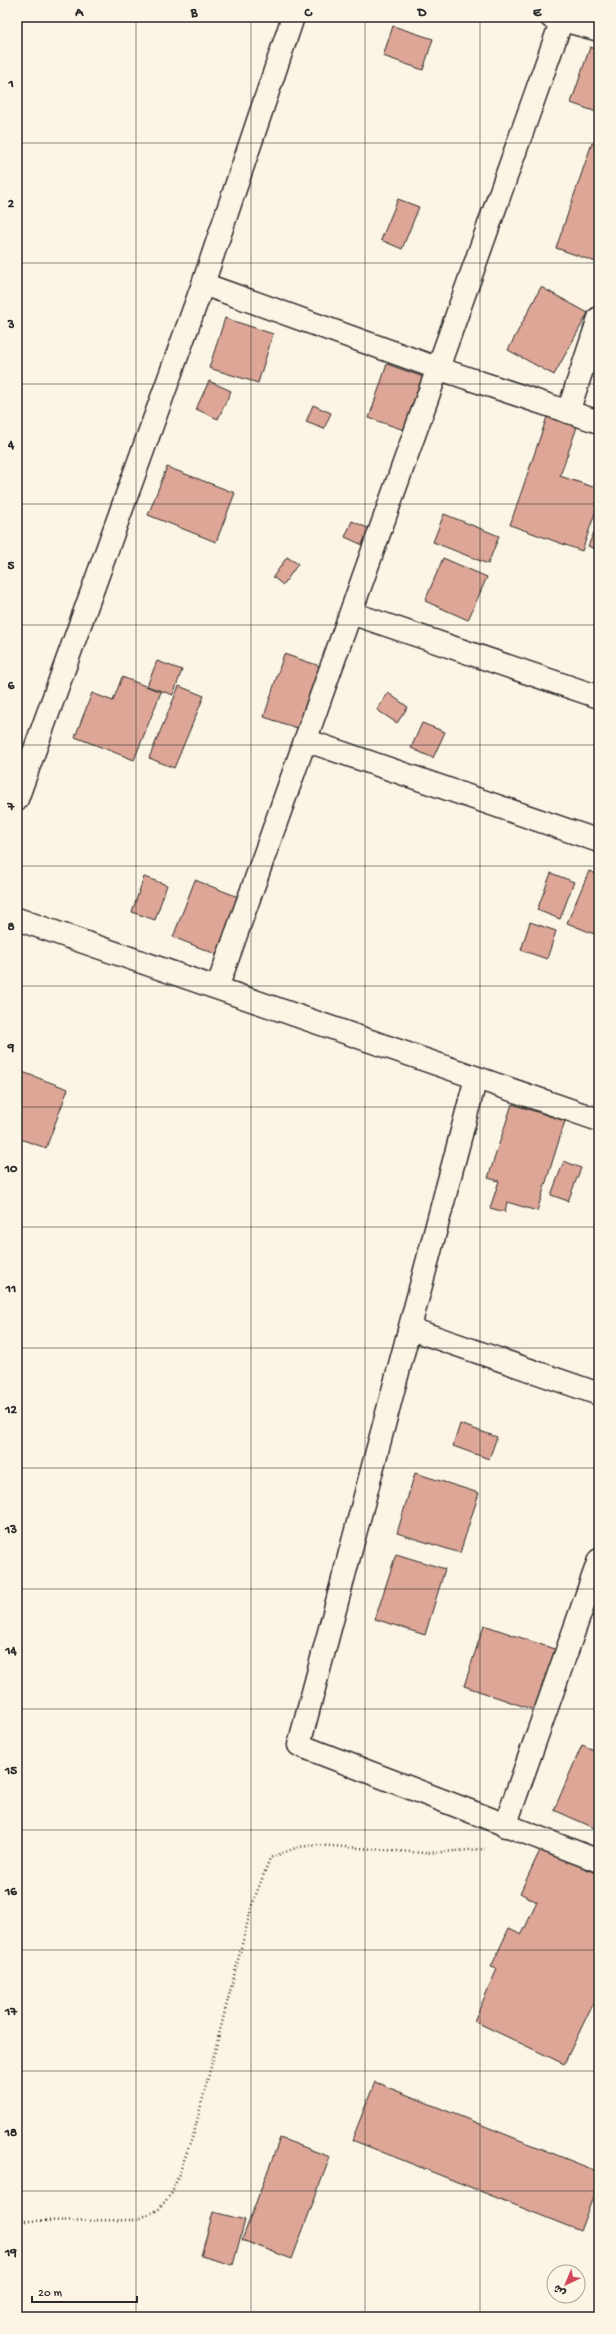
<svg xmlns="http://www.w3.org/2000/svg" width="616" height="2334" font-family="'Gochi Hand','Playpen Sans Arabic',sans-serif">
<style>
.building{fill:#dda696;stroke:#2b2b2b}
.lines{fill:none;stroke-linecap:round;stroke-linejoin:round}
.minor-casing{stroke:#2b2b2b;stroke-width:25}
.path{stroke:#2b2b2b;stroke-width:2.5;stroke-dasharray:1 3;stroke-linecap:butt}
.minor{stroke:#fcf5e5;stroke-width:22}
.grid{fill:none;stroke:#2b2b2b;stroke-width:1;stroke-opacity:0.55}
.neatline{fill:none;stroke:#2b2b2b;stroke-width:1.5}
.grid-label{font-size:13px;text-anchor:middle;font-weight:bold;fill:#2b2b2b}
</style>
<rect width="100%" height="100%" fill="#fcf5e5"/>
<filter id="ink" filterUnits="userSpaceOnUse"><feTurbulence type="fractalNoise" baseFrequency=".025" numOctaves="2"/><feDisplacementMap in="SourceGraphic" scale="8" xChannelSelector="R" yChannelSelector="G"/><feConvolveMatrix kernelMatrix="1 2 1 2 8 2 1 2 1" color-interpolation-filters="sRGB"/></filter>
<g filter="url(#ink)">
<path class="building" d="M393 26 433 39 423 70 383 56Z
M590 47 599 50V113L571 103Z
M592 143 599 145V252L596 262 556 248Z
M398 199 419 207 402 249 381 240Z
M541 287 588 313 554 375 508 350Z
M225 318 273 334 258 383 209 368Z
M387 364 426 378 407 431 369 418Z
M209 381 231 391 218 419 196 409Z
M313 405 331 413 324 429 306 422Z
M547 417 577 427 560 476 599 489V501L582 551 510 525Z
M167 467 235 493 216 542 148 515Z
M444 514 499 536 488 564 433 542Z
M352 521 372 530 365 546 345 537Z
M599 521V551L588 546Z
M287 557 298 564 283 585 273 577Z
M443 558 487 577 468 620 425 601Z
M284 654 326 668 306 731 264 717Z
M157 661 182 670 173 695 147 686Z
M122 677 161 692 134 760 75 737 92 693 113 701Z
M179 686 204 696 174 768 149 758Z
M388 693 408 707 397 723 377 710Z
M422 723 445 732 433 758 411 748Z
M589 871 599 875V936L567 923Z
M551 873 574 882 560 919 537 910Z
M144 877 167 885 155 920 132 912Z
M195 880 246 900 223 957 173 937Z
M530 922 556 931 547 959 521 950Z
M17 1070 68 1089 46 1148 17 1138Z
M512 1104 565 1121 537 1211 507 1202 505 1212 490 1208 499 1181 488 1178Z
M564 1161 581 1168 568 1201 551 1195Z
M460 1424 497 1437 489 1459 453 1446Z
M415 1473 479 1493 460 1553 397 1533Z
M396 1554 445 1569 425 1635 375 1619Z
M484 1625 557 1650 537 1711 464 1686Z
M582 1745 599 1752V1830L554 1810Z
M542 1846 599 1873V1991L564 2064 474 2021 497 1969 491 1967 509 1928 522 1934 537 1902 520 1893Z
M375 2082 599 2172V2182L580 2231 352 2140Z
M280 2138 330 2157 292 2259 242 2240Z
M213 2212 245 2220 233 2265 201 2256Z"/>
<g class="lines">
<defs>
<path id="minor" d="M551 17 599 30
M203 284 437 368 599 422
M568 412 599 318
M351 613 599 697
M305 740 599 841
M17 799 203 284 293 17
M17 919 599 1120
M217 988 563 17
M476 1078 299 1745 599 1861
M411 1329 599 1394
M505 1826 599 1560"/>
</defs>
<use href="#minor" class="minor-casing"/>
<path class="path" d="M17 2221 136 2220 158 2210 172 2193 194 2133 252 1905 270 1858 298 1847 319 1845 425 1853 485 1849"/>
<use href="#minor" class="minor"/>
</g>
</g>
<path class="grid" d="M136 17V2317M251 17V2317M365 17V2317M480 17V2317M17 143H599M17 263H599M17 384H599M17 504H599M17 625H599M17 745H599M17 866H599M17 986H599M17 1107H599M17 1227H599M17 1348H599M17 1468H599M17 1589H599M17 1709H599M17 1830H599M17 1950H599M17 2071H599M17 2191H599"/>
<rect width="616" height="2334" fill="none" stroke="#fcf5e5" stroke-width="44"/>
<g transform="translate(566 2284) rotate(224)"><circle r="19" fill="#fcf5e5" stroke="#a8a49b"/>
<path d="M0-3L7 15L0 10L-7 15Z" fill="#d1495b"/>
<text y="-6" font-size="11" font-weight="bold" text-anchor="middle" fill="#2b2b2b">ش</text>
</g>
<path d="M32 2296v6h105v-6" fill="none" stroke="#2b2b2b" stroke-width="2"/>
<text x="38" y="2296" font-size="12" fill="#2b2b2b" stroke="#fcf5e5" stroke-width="3" paint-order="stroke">20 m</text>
<rect x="22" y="22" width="572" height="2290" class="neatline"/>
<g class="grid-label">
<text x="79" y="16">A</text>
<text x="194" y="16">B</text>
<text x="308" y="16">C</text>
<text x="422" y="16">D</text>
<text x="537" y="16">E</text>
<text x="11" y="87">1</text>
<text x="11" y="207">2</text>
<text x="11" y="328">3</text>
<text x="11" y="448">4</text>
<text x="11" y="569">5</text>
<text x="11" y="689">6</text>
<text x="11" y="810">7</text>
<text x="11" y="930">8</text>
<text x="11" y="1051">9</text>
<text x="11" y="1172">10</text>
<text x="11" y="1292">11</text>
<text x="11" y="1413">12</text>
<text x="11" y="1533">13</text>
<text x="11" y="1654">14</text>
<text x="11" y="1774">15</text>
<text x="11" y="1895">16</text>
<text x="11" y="2015">17</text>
<text x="11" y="2136">18</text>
<text x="11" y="2256">19</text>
</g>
</svg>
